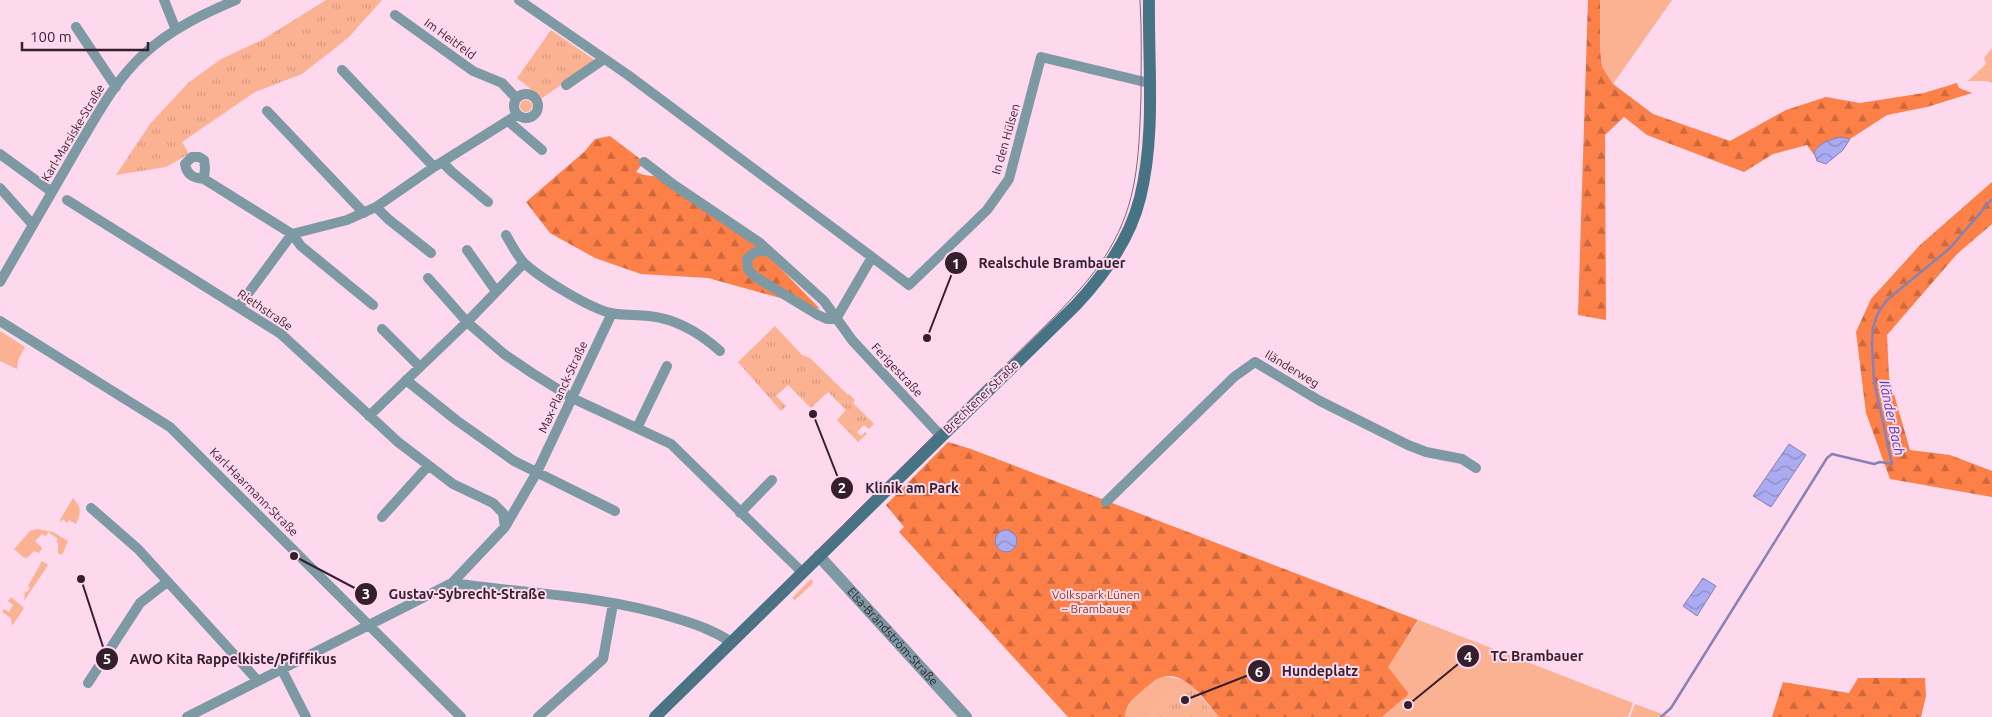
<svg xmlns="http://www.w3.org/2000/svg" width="1992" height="717" font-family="Ubuntu,sans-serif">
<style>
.grass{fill:#fbb293}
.forest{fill:url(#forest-firs)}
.park{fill:url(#park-tufts)}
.water{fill:url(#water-waves);stroke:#8881b6}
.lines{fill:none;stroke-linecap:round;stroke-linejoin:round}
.stream{stroke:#8881b6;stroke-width:2.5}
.minor{stroke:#7c99a4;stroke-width:10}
.tertiary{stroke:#7c99a4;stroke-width:12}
.secondary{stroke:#477485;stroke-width:12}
.tram{stroke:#846878;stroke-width:1}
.labels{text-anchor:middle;stroke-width:4;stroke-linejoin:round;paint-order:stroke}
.street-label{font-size:12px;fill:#351f2c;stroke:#fed9ed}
.park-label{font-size:12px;fill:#8a3c15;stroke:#fed9ed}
.water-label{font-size:14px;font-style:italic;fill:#5139be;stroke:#fed9ed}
.leader{fill:none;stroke:#351f2c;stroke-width:2}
.callout-dot{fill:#351f2c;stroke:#fed9ed;stroke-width:2}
.mark-label{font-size:15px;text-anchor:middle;font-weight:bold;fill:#fff}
.callout-label{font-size:14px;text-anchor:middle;font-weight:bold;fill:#351f2c;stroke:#fed9ed;stroke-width:4;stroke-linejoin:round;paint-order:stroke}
</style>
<defs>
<pattern id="forest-firs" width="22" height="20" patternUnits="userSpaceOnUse" patternTransform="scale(1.25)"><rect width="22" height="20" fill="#fc8048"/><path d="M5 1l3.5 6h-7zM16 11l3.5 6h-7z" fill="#cd683c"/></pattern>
<pattern id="park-tufts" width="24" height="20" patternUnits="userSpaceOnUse" patternTransform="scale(1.25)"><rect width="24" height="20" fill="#fbb293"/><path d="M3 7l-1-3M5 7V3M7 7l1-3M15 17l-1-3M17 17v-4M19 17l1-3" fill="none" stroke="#d8997f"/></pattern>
<pattern id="water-waves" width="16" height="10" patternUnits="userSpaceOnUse" patternTransform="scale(1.25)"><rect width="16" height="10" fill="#ababf1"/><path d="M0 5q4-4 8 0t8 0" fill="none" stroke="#8c8bc3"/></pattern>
</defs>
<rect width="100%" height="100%" fill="#fed9ed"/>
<path class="grass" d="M1600 0H1672L1613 84 1602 67 1600 50Z
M1992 48V83L1987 81H1968L1986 64 1984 58Z
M520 106a6 6 0 1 1 12 0a6 6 0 1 1-12 0Z
M0 331 25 347 18 360 17 369 0 361Z
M73 498C82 507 81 514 76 524L69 520 67 523 63 519 61 522 60 520Z
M37 529 53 532 68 541 62 555 58 553V543L56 542 58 539 48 532 46 536 42 534 35 541 42 548 39 553 34 551 27 558 23 557 14 549 30 531Z
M42 561 48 565 24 601 25 591 27 592 30 588 28 586Z
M811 579 813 582 812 584 795 600 792 598Z
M11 597 24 608 12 626 11 618 2 612 4 609 9 612 13 605 8 601Z
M1419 620 1633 703 1628 717H1382L1409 694 1387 667Z
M1164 676 1187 681 1219 717H1216L1187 683 1149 717H1125C1127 698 1147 684 1164 676Z
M1635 704 1670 717H1630Z"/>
<path class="forest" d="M1588 0H1600V50L1602 67 1613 84 1653 114 1730 141 1786 110 1826 97 1860 103 1924 93 1957 83 1959 88 1972 93 1927 107 1887 115 1850 139 1847 138 1814 152 1815 156 1807 145 1773 154 1744 172 1647 135 1624 117 1605 135 1606 320 1578 315Z
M610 136 644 162 636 172 644 175 661 177 759 246 820 309 708 278 641 274 595 258 550 233 526 202 584 152 595 139Z
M1992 182V224L1957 254 1887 335 1889 377 1910 450 1950 455 1992 471V497L1890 479 1866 413 1856 332 1871 299 1920 245Z
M948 442 971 449 1418 620 1388 667 1409 694 1382 717H1219C1206 702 1186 670 1162 677 1155 679 1149 685 1143 690 1133 699 1126 703 1125 717H1068L899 532 904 527 886 505Z
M1858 678H1925L1926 696 1921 717H1772L1783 682 1849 693Z"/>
<path class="park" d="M326 0H382L348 38 302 74 255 92 182 142 189 154 166 167 116 175 150 124 188 83 221 59 262 40Z
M551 30 596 61 542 98 517 78Z
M775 326 802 355 810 358 848 395 849 394 855 400 853 403 874 424 869 429 864 425 857 432 861 436 865 432 867 434 858 442 837 420 846 410 828 392 811 408 788 385 776 396 786 406 781 411 738 362Z
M1187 683 1216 717H1149Z"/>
<path class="water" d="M1841 137 1850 139 1843 150 1826 164 1817 161 1814 152C1821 142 1829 140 1841 137Z
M1789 444 1806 455 1771 507 1753 496Z
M995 541a11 11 0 1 1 22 0a11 11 0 1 1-22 0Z
M1703 578 1716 586 1697 616 1683 606Z"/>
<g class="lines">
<path class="stream" d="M1661 717 1671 708 1827 458 1832 454 1874 464 1880 462 1892 464 1874 381 1872 345 1873 328 1878 313 1887 300 1950 248 1992 199"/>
<path class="minor" d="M164 0 176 30
M519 0 628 75 872 257 836 319
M395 15 473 71 502 83 516 98
M76 27 116 87
M342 70 434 167
M566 85 604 59
M514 106a12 12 0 1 1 24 0a12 12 0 1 1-24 0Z
M267 111 364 213
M508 121 542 150
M0 154 52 192
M442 162 452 172 488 202
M644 162 674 185 760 243 824 301 852 340 941 436
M204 179 205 168 204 160 199 157H192L185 164C187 175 193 178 204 179L292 234 301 246 373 305
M0 188 33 225
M67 200 281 334 398 442 453 484 493 503 503 513 505 527
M376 207 388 219 431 253
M506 235C511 244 517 256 525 264 542 279 589 308 611 313 623 316 637 314 649 316 677 319 700 333 720 351
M467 250 496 291
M769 251C759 251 754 251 747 259L748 269 754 276 818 315 827 319H836
M872 257 909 285 987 210 1009 179 1041 57 1149 83
M428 278 467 322 504 354 532 373 572 398 671 444 802 572
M0 282C26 237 52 192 78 147 97 115 116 79 144 54 171 29 203 14 236 0
M239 306 292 234 347 220 376 207 434 167 517 115
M0 321 170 427 461 717
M382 329 420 367
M406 380 456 420 514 461 615 511
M369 416 467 322 524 263
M637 428 667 366
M1106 502 1234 377 1255 362 1320 401 1408 445 1426 452 1462 459 1476 468
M91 508 138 549 258 681
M740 513 772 480
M382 517 428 466
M452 583 505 527 537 472 612 313
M281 668 306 717
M88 683 140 603 167 582
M187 717 452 583C527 594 603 595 675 618 695 624 713 630 731 642
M538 717 603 659 613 604"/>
<path class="tertiary" id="s1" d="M819 556 966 717"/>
<path class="secondary" d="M655 717 1076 305C1105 274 1130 239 1140 198 1156 134 1148 65 1149 0"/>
<path class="tram" d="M658 717 795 582 849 519 1055 316C1077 293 1099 270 1114 241 1139 195 1139 147 1141 96 1141 64 1142 32 1140 0"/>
</g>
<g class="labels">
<g class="street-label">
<text transform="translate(450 39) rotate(36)" y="4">Im Heitfeld</text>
<text transform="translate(73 133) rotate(-59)" y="4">Karl-Marsiske-Straße</text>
<text transform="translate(1006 139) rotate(-74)" y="4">In den Hülsen</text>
<text transform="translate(265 310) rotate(34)" y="4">Riethstraße</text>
<text transform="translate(1292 369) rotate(31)" y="4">Iländerweg</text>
<text transform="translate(897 370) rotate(47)" y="4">Ferigestraße</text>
<text transform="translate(563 387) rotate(-65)" y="4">Max-Planck-Straße</text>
<text transform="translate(981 397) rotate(-44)" y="4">Brechtener Straße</text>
<text transform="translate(254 492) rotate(45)" y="4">Karl-Haarmann-Straße</text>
<text dy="4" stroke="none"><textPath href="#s1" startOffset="109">Elsa-Brändström-Straße</textPath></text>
</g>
<g class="park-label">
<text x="1096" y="599">Volkspark Lünen<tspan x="1096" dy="14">– Brambauer</tspan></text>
</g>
<g class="water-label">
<text transform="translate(1892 418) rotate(78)" y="5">Iländer Bach</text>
</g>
</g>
<path class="leader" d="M927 338L956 263M813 414L842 488M294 556L366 594M1408 705L1468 656M81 579L107 659M1185 700L1259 671"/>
<g class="callout-dot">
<circle cx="927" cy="338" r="5"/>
<circle cx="813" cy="414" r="5"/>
<circle cx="294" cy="556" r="5"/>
<circle cx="1408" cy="705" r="5"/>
<circle cx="81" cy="579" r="5"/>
<circle cx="1185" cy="700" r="5"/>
<circle cx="956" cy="263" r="12"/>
<circle cx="842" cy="488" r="12"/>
<circle cx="366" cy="594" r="12"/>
<circle cx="1468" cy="656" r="12"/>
<circle cx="107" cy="659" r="12"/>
<circle cx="1259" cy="671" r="12"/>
</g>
<g class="mark-label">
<text x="956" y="269">1</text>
<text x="842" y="493">2</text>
<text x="366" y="599">3</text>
<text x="1468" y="662">4</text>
<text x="107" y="664">5</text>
<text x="1259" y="677">6</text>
</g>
<g class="callout-label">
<text x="1052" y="268">Realschule Brambauer</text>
<text x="912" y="493">Klinik am Park</text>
<text x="467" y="599">Gustav-Sybrecht-Straße</text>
<text x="1537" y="661">TC Brambauer</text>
<text x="233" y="664">AWO Kita Rappelkiste/Pfiffikus</text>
<text x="1320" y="676">Hundeplatz</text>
</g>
<path d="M22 42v8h126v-8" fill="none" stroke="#351f2c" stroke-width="2.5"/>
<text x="30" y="42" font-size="15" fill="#351f2c" stroke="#fed9ed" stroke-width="4" paint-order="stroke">100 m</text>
</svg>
